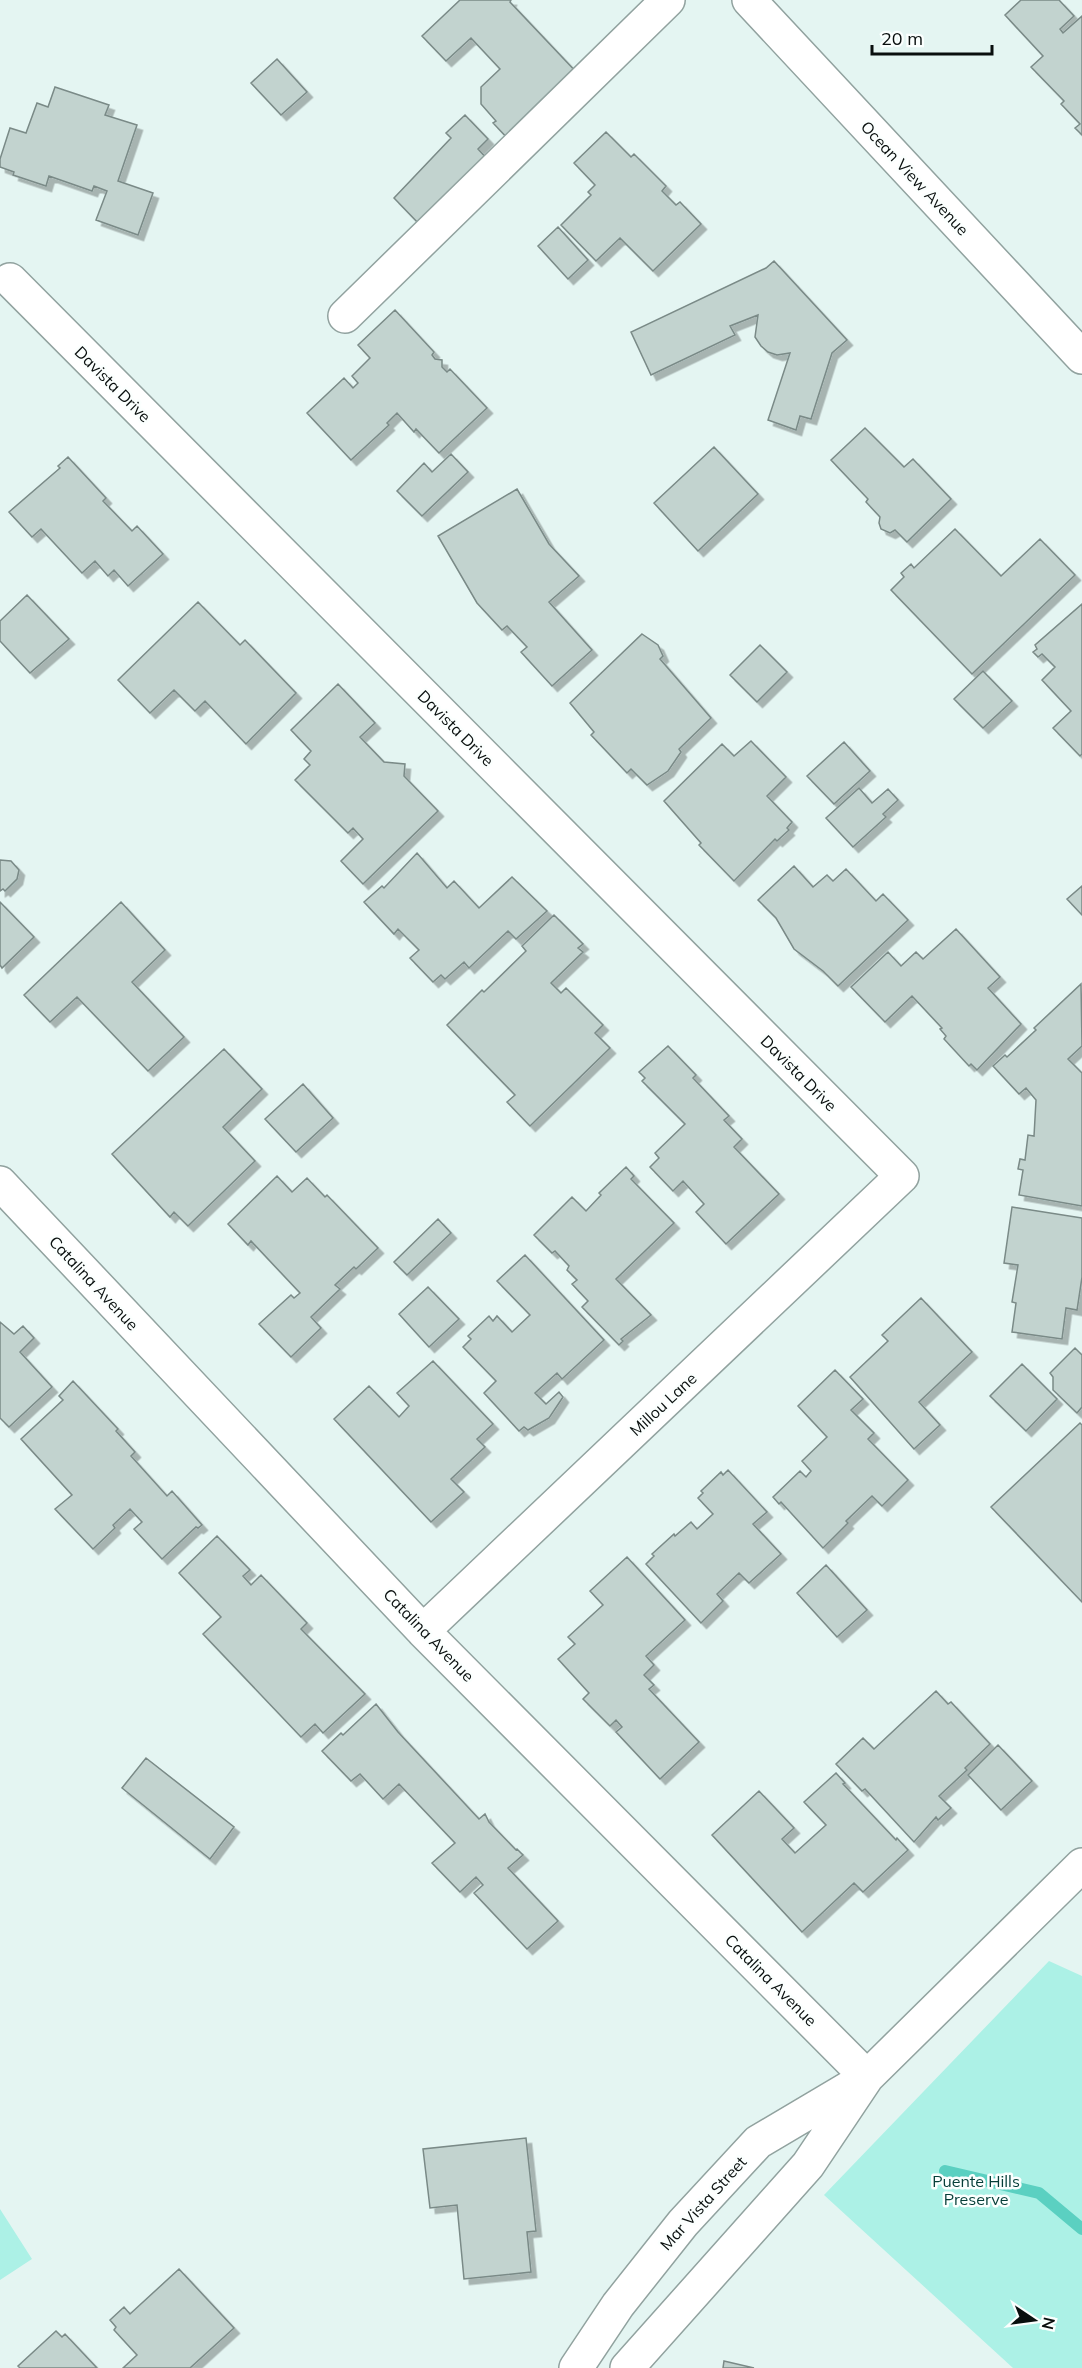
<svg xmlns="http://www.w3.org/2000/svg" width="1082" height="2368" font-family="Mulish,sans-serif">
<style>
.green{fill:#acf1e6}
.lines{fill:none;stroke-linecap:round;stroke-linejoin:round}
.stream{stroke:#5bd0c1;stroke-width:12}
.building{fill:#c2d3cf;stroke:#7a8a87;stroke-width:1.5;filter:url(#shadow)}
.minor-casing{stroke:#91a29f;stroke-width:36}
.minor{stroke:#fff;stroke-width:33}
.labels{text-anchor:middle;stroke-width:5;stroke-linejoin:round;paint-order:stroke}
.street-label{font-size:16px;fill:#090f0e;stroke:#fbfffe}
.park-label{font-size:16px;fill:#053e38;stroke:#fbfffe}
</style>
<defs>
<filter id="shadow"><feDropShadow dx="5.5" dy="5.5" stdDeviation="0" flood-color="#0004"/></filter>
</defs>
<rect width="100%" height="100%" fill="#e4f5f2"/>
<path class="green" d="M1049 1961 1082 1976V2368H1013L824 2195Z
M0 2209 32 2259 0 2280Z"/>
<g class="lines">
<path class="stream" d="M945 2171 1039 2193 1082 2229"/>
</g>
<path class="building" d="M460 0H511L510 2 580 76 511 142 493 123 496 121 481 104V87L500 69 471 38 446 61 422 36Z
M1021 0H1059L1074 16 1060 29 1063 33 1082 16V135L1075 128 1080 124 1061 104 1064 101 1031 67 1043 56 1005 15Z
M277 59 307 92 281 115 251 83Z
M55 87 109 105 105 115 137 125 118 181 153 193 138 235 96 220 107 191 94 186 92 191 49 176 46 186 13 175 14 172 0 167V159L10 128 26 133 37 103 48 107Z
M465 115 488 139 478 149 490 162 421 226 394 198 451 138 446 133Z
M606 132 631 157 634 154 666 186 662 191 676 205 680 202 701 224 653 271 620 238 596 261 561 225 591 195 588 192 595 185 574 163Z
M558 227 588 260 568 279 538 246Z
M774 261 847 340 832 353 811 419 800 416 796 430 768 420 790 353 777 355 768 352 761 346 755 337 758 315 730 326 735 335 651 375 631 332 766 268Z
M395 310 434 352 432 355 435 359 442 360V367L447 372 450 369 487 408 439 453 416 429 414 432 397 413 387 423 389 425 351 460 307 413 344 378 353 388 358 383 352 376 370 358 358 345Z
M865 428 904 467 913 459 951 499 907 542 895 530 890 533 881 529 879 523 880 517 866 502 868 499 831 460Z
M714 447 758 494 698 551 654 503Z
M451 454 468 472 422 516 397 491 424 463 432 472Z
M68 457 106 498 103 501 132 531 137 526 163 554 128 586 114 570 108 576 95 561 82 573 41 529 32 537 9 512 60 468 58 466Z
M517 489 549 544 579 576 549 602 592 650 552 686 521 652 527 647 507 626 502 630 477 603 438 536Z
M955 529 1001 576 1040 539 1075 575 972 674 891 590 904 577 901 573 911 564 914 568Z
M27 595 69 639 30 673 0 641V621Z
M198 602 240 645 245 640 296 693 246 744 205 701 195 711 174 690 150 713 118 680Z
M1082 604V754L1080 756 1053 728 1071 711 1042 680 1055 667 1042 654 1038 657 1033 652 1037 649 1035 645Z
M642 634 658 645 663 656 660 659 711 718 679 749 681 752 668 771 647 785 631 769 627 773 591 735 594 732 570 703Z
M760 645 787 672 757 702 730 675Z
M983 671 1012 701 983 728 954 699Z
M338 684 375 723 360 737 384 762 405 764 404 776 438 811 363 884 341 861 363 839 353 828 348 833 295 780 310 765 304 759 311 751 291 730Z
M751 741 786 777 767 796 792 822 787 828 789 830 777 841 775 839 734 881 699 845 701 843 664 801 722 744 734 756Z
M844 742 870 771 834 804 807 776Z
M859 788 872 803 888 789 898 800 883 814 886 817 853 847 826 818Z
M417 853 447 888 454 881 479 908 512 877 547 911 516 939 508 931 469 968 464 962 445 979 441 975 433 982 410 958 419 950 398 929 394 934 364 902 382 886 384 888Z
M0 860 11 861 19 870 17 879 5 891 3 889 0 891Z
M794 866 813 887 827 875 833 881 846 869 876 901 883 894 908 920 838 986 823 971 794 949 776 918 758 900Z
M1082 886V915L1067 899Z
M0 902 34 937 2 968 0 965Z
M121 902 165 950 132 982 184 1037 148 1071 77 997 50 1022 24 995Z
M554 915 583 944 578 948 583 952 551 983 561 993 566 988 603 1025 595 1033 610 1048 530 1126 507 1102 515 1095 447 1025 482 990 484 992 526 951 522 946Z
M956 929 1000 977 988 988 1021 1024 977 1070 971 1064 969 1066 944 1039 946 1036 940 1029 942 1028 912 996 885 1022 851 987 888 952 901 966 916 952 923 959Z
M1081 984 1082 1046 1068 1059 1082 1073V1206L1019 1195 1023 1170 1018 1169 1020 1159 1025 1160 1028 1135 1034 1136 1036 1100 1026 1088 1019 1094 993 1066 1005 1055 1007 1057 1036 1030 1034 1028Z
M668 1046 696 1075 693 1078 729 1116 724 1120 742 1139 734 1147 779 1194 726 1244 696 1212 704 1204 683 1181 673 1191 650 1167 659 1158 655 1153 685 1124 642 1081 645 1078 639 1072Z
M224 1049 262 1089 223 1127 255 1161 188 1226 174 1212 170 1217 112 1154Z
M303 1084 333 1118 296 1152 265 1119Z
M626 1167 634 1176 631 1179 674 1223 616 1279 651 1315 621 1339 623 1341 619 1345 582 1307 588 1301 572 1284 577 1280 567 1270 569 1266 555 1251 552 1253 534 1235 572 1197 586 1211 601 1195 599 1193Z
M277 1176 292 1192 307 1178 325 1197 327 1195 378 1248 356 1269 354 1267 335 1285 340 1289 311 1317 321 1328 291 1357 259 1324 291 1295 294 1298 300 1293 251 1241 248 1245 228 1224Z
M1012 1207 1082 1218V1277L1077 1310 1066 1308 1062 1339 1012 1332 1016 1303 1012 1302 1018 1265 1004 1263Z
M438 1219 451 1233 407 1275 394 1262Z
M525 1255 604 1340 562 1379 557 1373 535 1393 546 1404 559 1392 563 1397 549 1418 528 1430 524 1427 519 1431 484 1393 496 1381 463 1347 471 1339 468 1336 489 1316 493 1321 497 1316 512 1332 530 1315 497 1281Z
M428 1287 459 1319 429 1347 399 1314Z
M921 1298 972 1352 919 1402 940 1425 914 1449 850 1377 888 1341 882 1335Z
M0 1322 14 1334 23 1326 34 1338 20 1352 52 1387 9 1427 0 1418Z
M1075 1348 1082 1355V1407L1077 1413 1053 1390V1377L1050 1373Z
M433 1361 493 1424 477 1439 485 1447 451 1479 464 1492 431 1522 334 1419 369 1386 399 1417 409 1406 397 1393Z
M1022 1364 1057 1399 1026 1431 990 1396Z
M835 1370 863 1399 851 1410 874 1433 868 1439 908 1480 882 1506 872 1496 846 1521 848 1523 823 1548 781 1502 779 1504 773 1497 800 1471 806 1477 811 1471 802 1461 827 1437 798 1406Z
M73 1381 118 1429 116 1431 135 1452 131 1456 167 1496 172 1491 202 1525 198 1528 196 1527 162 1559 134 1529 142 1522 130 1509 113 1525 115 1528 93 1549 55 1509 72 1495 21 1439 63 1400 59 1396Z
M1080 1423 1082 1425V1602L991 1507Z
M728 1470 767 1512 753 1524 781 1554 749 1583 739 1573 717 1594 723 1601 701 1623 646 1564 654 1556 652 1554 674 1534 675 1536 691 1522 697 1529 713 1514 698 1498 703 1493 701 1491 721 1472 723 1475Z
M217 1536 250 1570 243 1576 251 1585 261 1575 307 1623 301 1629 365 1694 323 1733 315 1724 301 1737 203 1634 221 1617 179 1573Z
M627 1557 685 1620 646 1656 654 1665 644 1675 654 1685 649 1689 699 1742 660 1779 616 1732 622 1727 616 1720 610 1726 583 1699 589 1693 558 1659 575 1644 568 1637 603 1605 590 1591Z
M826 1565 867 1610 837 1637 797 1593Z
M936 1691 948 1704 951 1702 990 1744 965 1768 967 1770 939 1796 951 1808 938 1820 936 1817 914 1842 865 1789 862 1791 836 1764 863 1738 874 1749Z
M376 1704 398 1732 479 1819 485 1814 489 1822 516 1850 517 1849 523 1855 508 1868 558 1921 527 1949 474 1893 483 1885 476 1877 460 1892 432 1863 455 1843 399 1784 383 1799 360 1774 351 1781 322 1751 341 1733 343 1735Z
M998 1745 1032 1781 1001 1810 968 1775Z
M146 1758 234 1827 210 1859 122 1788Z
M836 1773 845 1783 843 1784 896 1840 897 1838 908 1850 863 1892 854 1883 802 1932 712 1835 759 1791 794 1828 782 1839 795 1853 826 1825 804 1802Z
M526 2138 536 2231 527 2232 531 2272 464 2279 457 2205 430 2208 423 2149Z
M179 2269 234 2328 190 2368H123L137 2355 114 2330 116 2327 110 2320 124 2307 130 2314Z
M56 2331 62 2337 65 2334 97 2368H20L18 2366Z
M724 2361 754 2368H723Z"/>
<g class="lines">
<defs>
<path id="minor" d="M749 0 1082 357
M10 280 902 1176 423 1631
M345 316 668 0
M0 1183 423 1631 867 2077
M576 2368 618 2305 683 2223 758 2142 861 2081
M627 2368 808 2165 867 2077 1082 1865"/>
</defs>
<use href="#minor" class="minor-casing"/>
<use href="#minor" class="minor"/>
</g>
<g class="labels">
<g class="street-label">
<text transform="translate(915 178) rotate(47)" y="6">Ocean View Avenue</text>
<text transform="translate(113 384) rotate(45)" y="6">Davista Drive</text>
<text transform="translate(456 728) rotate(45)" y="6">Davista Drive</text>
<text transform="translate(799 1073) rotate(45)" y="6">Davista Drive</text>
<text transform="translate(94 1283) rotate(47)" y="6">Catalina Avenue</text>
<text transform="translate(663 1404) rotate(-43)" y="6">Millou Lane</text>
<text transform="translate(429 1635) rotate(46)" y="6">Catalina Avenue</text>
<text transform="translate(771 1980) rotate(45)" y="6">Catalina Avenue</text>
<text transform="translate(703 2203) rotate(-48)" y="6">Mar Vista Street</text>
</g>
<g class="park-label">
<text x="976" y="2187">Puente Hills<tspan x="976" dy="18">Preserve</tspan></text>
</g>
</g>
<g transform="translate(1034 2320) rotate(103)" stroke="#fbfffe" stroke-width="4.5" paint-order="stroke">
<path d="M0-4.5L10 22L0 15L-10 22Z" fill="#090f0e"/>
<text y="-9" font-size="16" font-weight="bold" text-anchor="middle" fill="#090f0e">N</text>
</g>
<path d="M872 45v9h120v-9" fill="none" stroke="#090f0e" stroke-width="3"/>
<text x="881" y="45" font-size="18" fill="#090f0e" stroke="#fbfffe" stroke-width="4.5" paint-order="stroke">20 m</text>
</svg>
